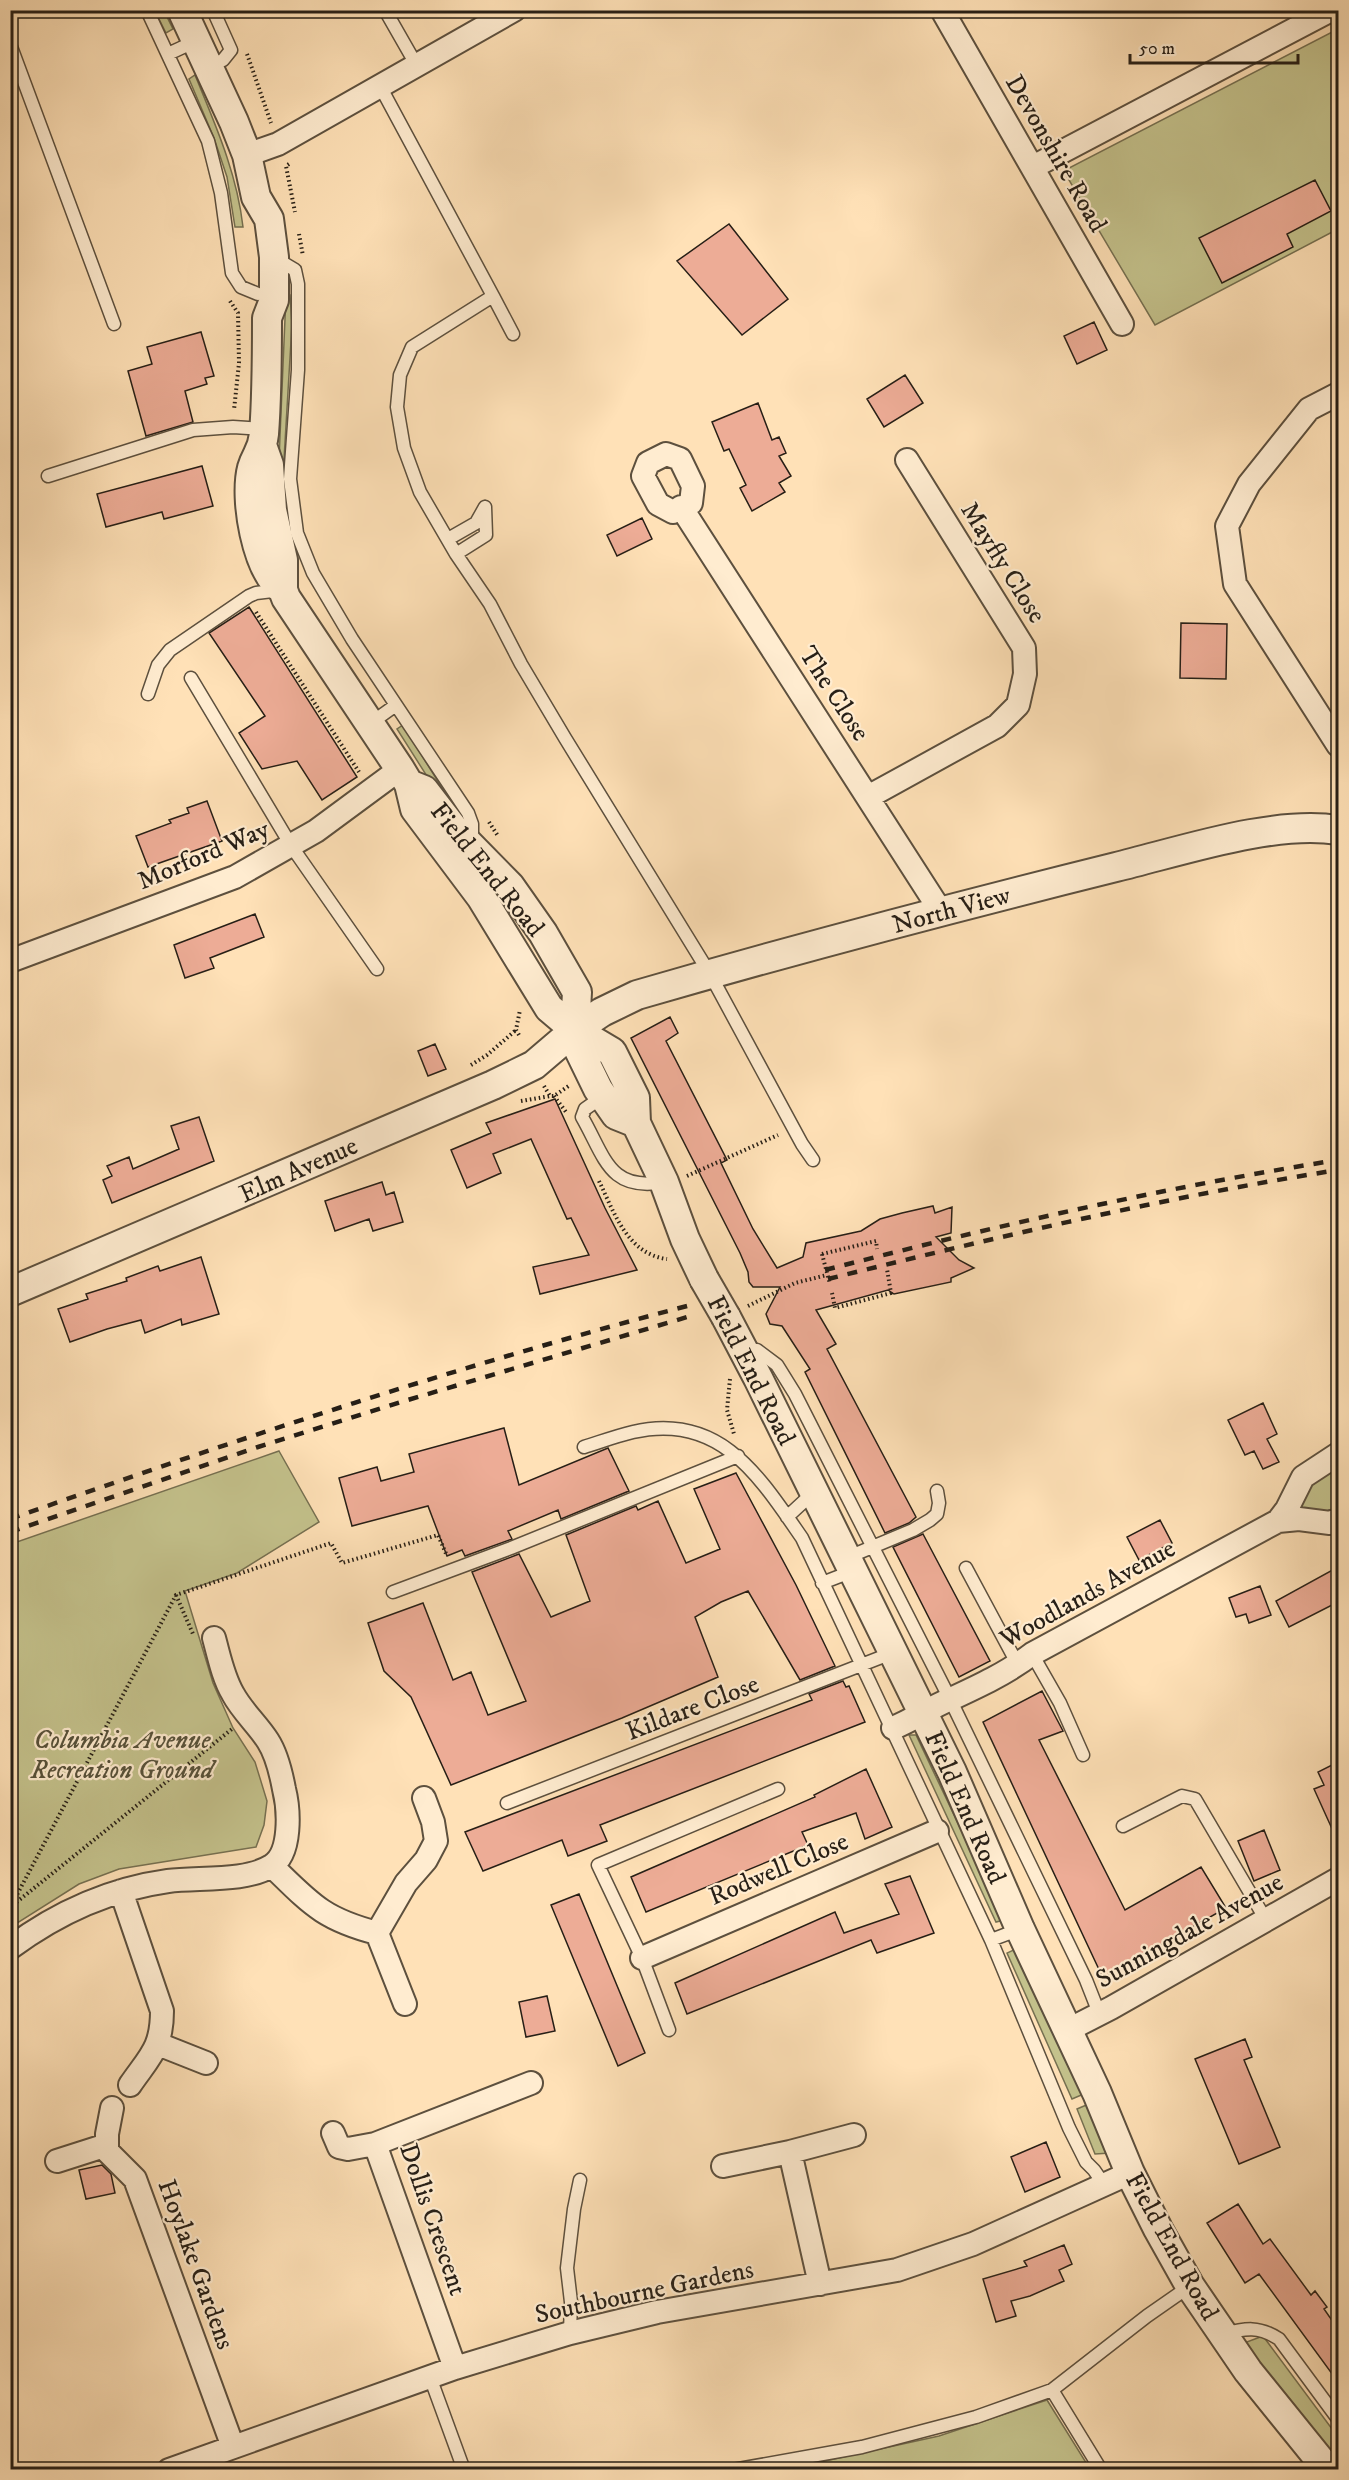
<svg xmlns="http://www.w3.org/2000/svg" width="1349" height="2480" font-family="'IM FELL DW Pica',serif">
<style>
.green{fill:#c4c28c;stroke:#767051;stroke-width:1.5}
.building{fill:#edac96;stroke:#271f16;stroke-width:1.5}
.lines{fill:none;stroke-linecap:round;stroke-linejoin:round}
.service-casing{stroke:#5d503e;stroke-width:15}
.minor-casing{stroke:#5d503e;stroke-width:26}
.tertiary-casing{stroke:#5d503e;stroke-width:32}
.path{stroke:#271f16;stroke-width:4;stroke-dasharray:1.5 3;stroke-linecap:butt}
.service{stroke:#ffecd0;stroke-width:12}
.minor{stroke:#ffecd0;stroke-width:22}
.tertiary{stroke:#ffecd0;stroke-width:28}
.rail{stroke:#271f16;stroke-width:4.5;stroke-dasharray:10 10;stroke-linecap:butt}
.tertiary-bridge-casing{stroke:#5d503e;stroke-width:32;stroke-linecap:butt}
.path-bridge{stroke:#271f16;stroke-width:4;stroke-dasharray:1.5 3;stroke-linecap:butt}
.tertiary-bridge{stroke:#ffecd0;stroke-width:28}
.labels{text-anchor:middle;stroke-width:4.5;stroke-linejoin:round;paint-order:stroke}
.street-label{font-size:26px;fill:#271f16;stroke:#ffecd0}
.park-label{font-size:26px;font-style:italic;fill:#565039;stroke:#ffecd0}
</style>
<rect width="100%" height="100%" fill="#ffe1b7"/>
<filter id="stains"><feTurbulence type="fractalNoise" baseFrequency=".00333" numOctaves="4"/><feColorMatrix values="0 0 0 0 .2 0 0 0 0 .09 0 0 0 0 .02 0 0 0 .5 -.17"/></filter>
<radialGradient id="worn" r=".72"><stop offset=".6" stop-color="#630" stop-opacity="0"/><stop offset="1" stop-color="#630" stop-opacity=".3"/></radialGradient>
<path class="green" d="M155 11H164L173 29 166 33Z
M1338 29V229L1155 325 1066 175 1069 168Z
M195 75C215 124 237 173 243 227H235L227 177 214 138 189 79Z
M286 295H290L292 324 284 459 279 460Z
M403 725 463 822 458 825 397 729Z
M279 1451 319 1522 237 1573 185 1591 213 1683 233 1728 255 1762 267 1801 264 1825 256 1847 119 1869 79 1884 11 1927V1544Z
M1338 1460V1512H1304L1299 1502 1302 1487Z
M909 1735H916L1004 1920 996 1922Z
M1018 1948 1086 2093 1072 2099 1007 1953Z
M1091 2103 1110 2153 1095 2154 1077 2109Z
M1263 2336 1338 2437V2463L1244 2343Z
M1047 2400 1090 2469 784 2470 939 2436Z"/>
<path class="building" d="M1315 180 1331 211 1287 234 1293 247 1222 283 1199 238Z
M729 224 788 299 742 335 677 261Z
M1094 322 1107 350 1077 364 1064 336Z
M201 332 214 376 205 378 207 384 185 391 193 422 146 436 128 371 152 364 147 347Z
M905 375 923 403 884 427 867 399Z
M758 403 772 440 779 437 786 453 779 456 791 476 779 483 785 492 752 511 740 488 746 485 729 449 724 451 712 422Z
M202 466 213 506 164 519 162 512 106 527 97 494Z
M642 518 652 539 617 556 607 535Z
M249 607 357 777 322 800 297 761 262 769 239 733 265 716 209 633Z
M1181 623 1227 624 1226 679 1180 678Z
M207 801 222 841 148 867 136 836 171 823 169 820 189 813 187 808Z
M255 914 264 937 210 958 214 968 185 978 174 945Z
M670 1017 678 1033 666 1041 727 1160 721 1163 753 1229 777 1268 803 1257 806 1243 861 1231 880 1219 902 1213 933 1206 935 1213 952 1207 951 1233 936 1237 959 1260 974 1268 951 1278V1282L894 1294 888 1290 816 1310 836 1344 827 1349 916 1517 909 1523 885 1533 805 1372 810 1369 782 1326 770 1324 766 1314 780 1287H753L749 1282 748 1272 740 1253 631 1038Z
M435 1044 446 1069 428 1076 418 1051Z
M555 1099 605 1208 637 1270 540 1294 533 1267 589 1255 571 1218 567 1219 531 1139 493 1154 501 1173 467 1188 451 1150 491 1133 486 1123Z
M199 1117 214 1161 112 1203 103 1180 112 1176 107 1166 129 1157 133 1169 179 1149 171 1126Z
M382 1182 386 1195 394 1192 403 1222 373 1231 369 1219 335 1231 325 1201Z
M201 1257 219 1314 182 1325 181 1319 145 1333 141 1320 107 1329 70 1342 58 1309 88 1299 86 1294 127 1281 126 1278 158 1266 160 1271Z
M1263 1403 1277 1434 1267 1439 1279 1462 1263 1469 1254 1451 1245 1455 1228 1420Z
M504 1428 519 1485 608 1448 629 1491 561 1519 558 1510 508 1531 512 1539 465 1556 462 1550 447 1556 428 1506 352 1526 339 1478 377 1467 381 1481 414 1472 409 1454Z
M736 1473 796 1585 835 1666 800 1680 748 1591 721 1602 695 1617 718 1677 622 1718 451 1785 411 1697 384 1671 368 1623 423 1603 453 1680 471 1672 488 1715 526 1701 472 1572 519 1554 551 1617 590 1601 566 1535 636 1506 638 1510 658 1501 686 1563 720 1549 694 1489Z
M1160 1520 1172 1543 1139 1560 1127 1537Z
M923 1534 990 1661 959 1677 893 1547Z
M1338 1567V1602L1289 1627 1276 1601Z
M1260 1586 1271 1615 1249 1623 1246 1614 1236 1617 1229 1598Z
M843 1681 846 1687 849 1686 865 1722 600 1825 607 1841 568 1856 562 1840 483 1871 465 1832 812 1700 809 1694Z
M1042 1691 1063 1731 1039 1740 1125 1910 1201 1867 1226 1908 1103 1978 983 1722Z
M1338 1762V1842L1314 1789 1324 1785 1318 1772Z
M866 1769 892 1827 865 1839 856 1813 802 1832 808 1845 646 1912 631 1877 815 1797 814 1795Z
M1264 1830 1280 1870 1254 1881 1238 1841Z
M910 1876 934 1933 877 1953 871 1940 687 2014 675 1983 835 1912 844 1933 899 1914 885 1884Z
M579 1894 645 2053 618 2066 551 1905Z
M547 1996 555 2031 526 2037 519 2002Z
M1245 2039 1252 2057 1244 2060 1280 2147 1239 2164 1195 2059Z
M1046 2142 1060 2177 1025 2192 1011 2157Z
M102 2165 111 2174 115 2193 86 2199 79 2170Z
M1238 2204 1263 2244 1270 2239 1311 2295 1315 2291 1327 2307 1324 2309 1338 2329V2382L1259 2274 1245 2283 1207 2223Z
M1064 2245 1072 2264 1059 2270 1064 2281 1030 2296 1011 2301 1016 2316 996 2322 983 2279 1027 2266 1024 2261Z"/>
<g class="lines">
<defs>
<path id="service" d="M147 10 208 141 221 193 232 273 241 287 258 294
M385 10 417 66
M10 44 114 324
M168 54 196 41
M209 66 223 60 231 50 213 10
M380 86 493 296 412 347 400 375 397 407 404 448 420 492 456 554 490 604 521 664 565 738 710 974 802 1144 813 1160
M275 258 295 270 298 284V370L290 479 297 533 313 573 352 639 468 813 472 824V841
M493 296 513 334
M48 476 193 430 233 427 264 429
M448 539 476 523 485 507
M456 554 486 535 485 507
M191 678 292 847 377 969
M148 694 158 665 170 650 249 596 256 593 281 590
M371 723 396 705
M602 1097 585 1109 582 1117C605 1157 609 1192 664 1182
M746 1352 757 1350 777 1365 795 1394 950 1699 1086 1980 1099 2013
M584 1447C600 1442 616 1436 633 1432 720 1412 759 1476 802 1538L991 1940 1069 2128 1086 2162 1094 2170 1105 2186
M787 1517 814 1492
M846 1558 913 1530 930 1520 937 1514 939 1503 937 1491
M966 1568 1018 1665
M822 1583 853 1571
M393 1592 511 1548 738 1456
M1032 1654 1060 1703 1083 1755
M507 1803 892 1653
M1123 1826 1182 1796 1195 1799 1266 1920
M991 1940 1020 1929
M669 2030 642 1958 598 1865 778 1789
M570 2333 571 2302 567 2268 574 2209 580 2180
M1223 2334C1246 2328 1259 2326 1279 2339L1338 2419
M430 2377 464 2470
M1052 2390 1101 2470
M733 2470 862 2447 976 2417 1052 2390 1147 2316 1190 2286"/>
<path id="minor" d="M942 10 1122 324
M247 155 278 144 514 10
M1033 167 1331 10
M1338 394 1309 409 1249 484 1227 526 1235 584 1338 745
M666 454 680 459 693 486 691 503 673 512 658 504 643 476 648 463Z
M681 507 940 910
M868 797 997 726 1018 705 1025 674 1024 648 907 460
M10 961 235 877 316 831 400 769
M1278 1521 1287 1509 1303 1477 1338 1454
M893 1728C913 1720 931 1707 951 1699 979 1686 1007 1673 1032 1654L1278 1521 1299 1519 1330 1523 1338 1520
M272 1866C311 1904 323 1919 377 1933L405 2004
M121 1891 162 2011C162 2048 150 2056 130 2085
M377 1933 406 1883 426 1860 436 1841 433 1822 424 1798
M10 1948C57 1913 110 1889 168 1881 198 1877 246 1882 271 1866 292 1854 289 1809 284 1789 281 1773 277 1755 268 1741 258 1725 242 1711 233 1694 223 1677 219 1656 214 1638
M642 1958 937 1831
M1068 2030 1111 2008 1338 1879
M158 2044 206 2063
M112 2108 107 2134V2151L135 2179 233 2447
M333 2133 339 2147 348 2149 375 2144
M790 2152 820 2284
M57 2161 107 2145
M723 2166 790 2152 854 2135
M455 2368 375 2144 531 2083
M169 2470 455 2368 570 2333 657 2312 897 2270 973 2244 1130 2173"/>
<path id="tertiary" d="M182 10 234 122 247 155 256 197 269 219 274 257V300L267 318C267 356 267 395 264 434 262 452 256 454 252 468 244 498 256 571 283 590
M263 448 269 465 272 510 283 560V590L286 598 400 769 409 784 415 809 481 897 549 1008 575 1030 612 1052 635 1098 636 1123 664 1182 685 1239 704 1279
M409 784 424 790 454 829 510 886 543 933 577 992 575 1030 579 1050 598 1089 616 1115 636 1123
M10 1292 493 1085 534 1065 575 1030 602 1012 637 995C796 949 955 907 1116 867 1182 851 1272 820 1338 830
M726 1317 758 1378 952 1772 1020 1929 1097 2093 1130 2173 1158 2229 1190 2286 1248 2371 1328 2470"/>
</defs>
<use href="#service" class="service-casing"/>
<use href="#minor" class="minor-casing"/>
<use href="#tertiary" class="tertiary-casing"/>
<path class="path" d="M247 54 271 123
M289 164 286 166 295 212
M299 234 303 256
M230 301 238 313 239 363 234 410
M256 612 359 772
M489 822 498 836
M519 1035 516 1030 520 1010
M471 1065 487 1055 516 1030
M544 1086 550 1096H554L570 1085
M554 1096 566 1112
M521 1101 550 1096
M687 1176 778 1135
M599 1181C614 1212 627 1254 667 1259
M822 1254 876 1241 877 1249
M832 1293 835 1308 891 1293 887 1269
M748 1306 795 1283 827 1275
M730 1379 727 1410 734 1434
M176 1595 193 1634
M13 1905 232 1729
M11 1906 176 1595 331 1543 342 1563 438 1535 447 1556"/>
<use href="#service" class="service"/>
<use href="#minor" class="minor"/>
<use href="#tertiary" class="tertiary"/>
<path class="rail" d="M825 1270C995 1226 1166 1187 1338 1160
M828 1279C997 1237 1166 1197 1338 1170
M10 1519C235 1440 460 1365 691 1305
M10 1532 258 1447 401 1402 694 1315"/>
<defs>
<path id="tertiary-bridge" d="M704 1279 726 1317"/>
</defs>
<use href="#tertiary-bridge" class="tertiary-bridge-casing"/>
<path class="path-bridge" d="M822 1254 830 1284"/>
<use href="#tertiary-bridge" class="tertiary-bridge"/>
</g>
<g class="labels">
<g class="street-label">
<text transform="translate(1057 153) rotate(60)" y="9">Devonshire Road</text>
<text transform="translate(1004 562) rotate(58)" y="9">Mayfly Close</text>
<text transform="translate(835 693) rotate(57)" y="9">The Close</text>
<text transform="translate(203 854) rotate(-23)" y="9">Morford Way</text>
<text transform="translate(488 869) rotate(51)" y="9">Field End Road</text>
<text transform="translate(951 909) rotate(-15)" y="9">North View</text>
<text transform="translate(298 1169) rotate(-24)" y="9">Elm Avenue</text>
<text transform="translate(752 1370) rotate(63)" y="9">Field End Road</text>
<text transform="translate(1087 1593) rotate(-29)" y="9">Woodlands Avenue</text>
<text transform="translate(692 1707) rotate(-21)" y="9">Kildare Close</text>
<text transform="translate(966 1807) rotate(66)" y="9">Field End Road</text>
<text transform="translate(778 1868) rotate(-23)" y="9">Rodwell Close</text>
<text transform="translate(1189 1930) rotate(-29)" y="9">Sunningdale Avenue</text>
<text transform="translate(434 2219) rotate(71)" y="9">Dollis Crescent</text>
<text transform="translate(1173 2246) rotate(61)" y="9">Field End Road</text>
<text transform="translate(197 2264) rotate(70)" y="9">Hoylake Gardens</text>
<text transform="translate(644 2291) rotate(-12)" y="9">Southbourne Gardens</text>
</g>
<g class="park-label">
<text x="122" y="1748">Columbia Avenue<tspan x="122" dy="30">Recreation Ground</tspan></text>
</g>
</g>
<rect width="1349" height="2480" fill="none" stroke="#ffe1b7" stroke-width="36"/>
<rect x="12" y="12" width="1325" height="2456" fill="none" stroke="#271f16" stroke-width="3"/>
<rect x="18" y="18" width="1313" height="2444" fill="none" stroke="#271f16" stroke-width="1.5"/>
<path d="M1130 54v9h168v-9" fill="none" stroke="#271f16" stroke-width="3"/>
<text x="1139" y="54" font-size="18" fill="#271f16" stroke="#ffecd0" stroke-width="4.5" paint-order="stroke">50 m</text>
<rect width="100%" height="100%" filter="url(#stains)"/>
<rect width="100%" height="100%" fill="url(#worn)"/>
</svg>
